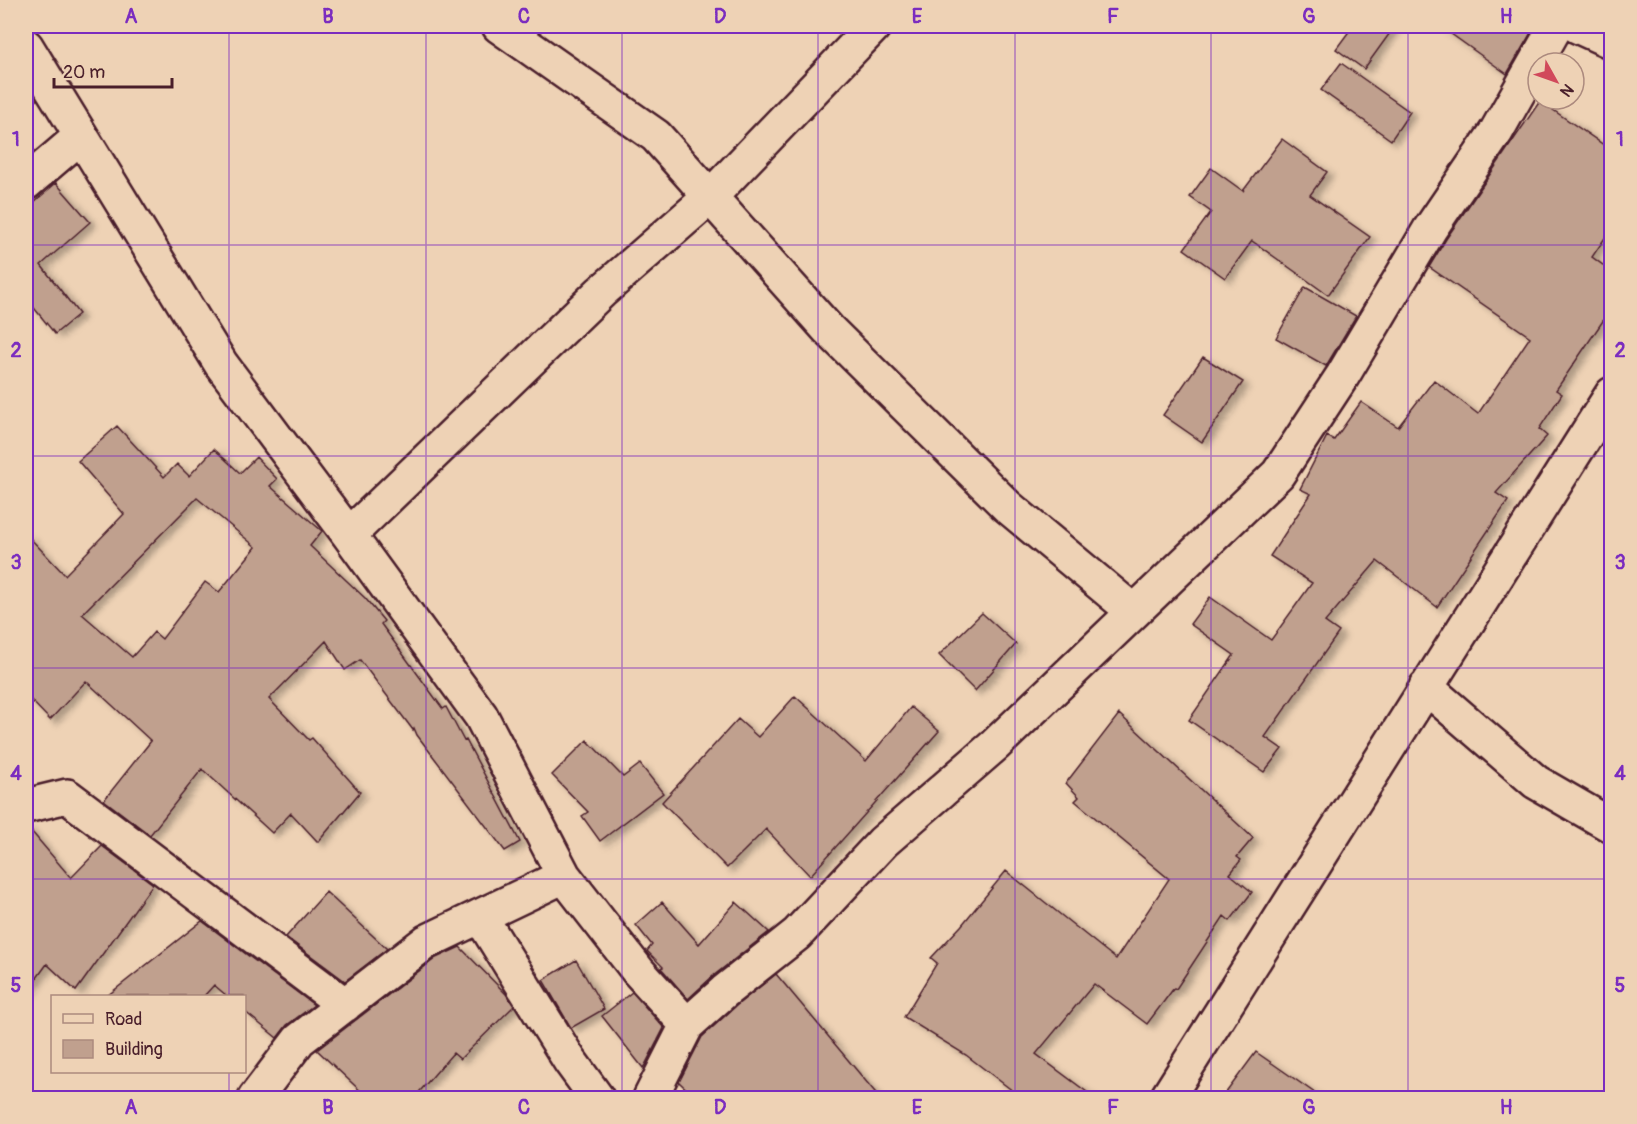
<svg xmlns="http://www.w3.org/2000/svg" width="1637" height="1124" font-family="Pangolin,sans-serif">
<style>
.building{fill:#c0a08e;stroke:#4a1f2b;stroke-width:1.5;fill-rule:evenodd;filter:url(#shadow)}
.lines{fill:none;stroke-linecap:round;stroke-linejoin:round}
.minor-casing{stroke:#4a1f2b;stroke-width:38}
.minor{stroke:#eed2b5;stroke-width:33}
.grid{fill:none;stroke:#7b2cbf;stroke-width:1.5;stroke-opacity:0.55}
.neatline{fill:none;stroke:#7b2cbf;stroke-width:2}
.grid-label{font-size:20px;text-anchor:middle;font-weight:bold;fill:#7b2cbf}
</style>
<defs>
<filter id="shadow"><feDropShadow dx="6" dy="4" stdDeviation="3" flood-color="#0004"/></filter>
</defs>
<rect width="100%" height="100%" fill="#eed2b5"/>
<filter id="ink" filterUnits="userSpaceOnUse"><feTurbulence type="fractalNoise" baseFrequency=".0167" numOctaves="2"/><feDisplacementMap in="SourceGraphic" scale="12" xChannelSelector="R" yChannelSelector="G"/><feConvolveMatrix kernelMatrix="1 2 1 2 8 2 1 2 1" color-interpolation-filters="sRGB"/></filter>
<g filter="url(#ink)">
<path class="building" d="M1353 26H1395L1364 69 1336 49Z
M1440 26H1535L1507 74Z
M1341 63 1410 112 1391 140 1321 90Z
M1540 101 1611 150V229L1592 257 1611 271V309L1556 390 1562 394 1539 429 1547 436 1496 493 1508 501 1437 607 1377 561 1325 622 1339 632 1265 737 1282 749 1264 772 1189 720 1234 655 1190 624 1210 597 1271 640 1312 583 1270 556 1311 494 1300 489 1327 436 1334 440 1361 402 1398 427 1434 380 1478 414 1530 337 1429 267 1446 239Z
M1282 139 1327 172 1310 195 1370 237 1328 295 1252 241 1225 278 1184 249 1211 212 1190 197 1211 168 1243 191Z
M56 183 90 222 41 265 79 314 55 334 26 298V209Z
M1305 287 1356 316 1326 366 1276 338Z
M1203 357 1243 382 1202 442 1163 415Z
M117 426 164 477 177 464 189 476 214 449 240 473 256 457 277 479 270 486 322 531 310 546 365 598 384 621 381 624 443 709 446 707 464 741 466 740 520 842 505 851 417 735 414 728 413 730 360 660 345 670 326 641 269 699 309 740 312 738 360 792 318 842 291 813 272 833 202 769 150 835 104 800 151 741 86 681 50 720 26 695V534L65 575 124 514 78 461ZM197 498 256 547 219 592 205 582 162 639 154 632 132 657 82 614Z
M982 613 1016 644 975 691 939 655Z
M795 696 866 761 911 707 939 731 810 876 766 829 727 868 662 802 738 719 758 737Z
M1119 714 1253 838 1237 857 1241 860 1230 874 1252 892 1230 921 1224 916 1176 989 1174 988 1147 1024 1094 984 1036 1054 1095 1098H1022L966 1055 904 1017 937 963 931 958 961 926 1006 871 1116 959 1169 879 1075 801 1079 797 1066 783Z
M587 740 623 777 640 764 663 793 600 841 582 816 588 812 552 775Z
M26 825 71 878 102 846 153 884 76 991 47 964 26 993Z
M326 892 387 949 345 981 286 937Z
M662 902 699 944 736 902 769 932 713 976 688 999 661 968 663 967 647 951 652 945 636 925Z
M202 921 314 1005 287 1025 277 1038 244 1011V996H227L214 985 204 996H107Z
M460 947 506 994 514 1006 460 1059 453 1053 414 1098H368L317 1050 436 958Z
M576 960 604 1009 571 1028 543 980Z
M776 974 880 1098H696L679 1082 702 1037 737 1005Z
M632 992 664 1028 645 1065 643 1068 602 1016Z
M1256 1052 1322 1098H1222Z"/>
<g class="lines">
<defs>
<path id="minor" d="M499 26 656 136 828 329 1007 506 1133 611
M1577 26 1612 42
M26 46 221 364 349 535 481 716 564 876 426 942 299 1040 255 1098
M26 183 81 136
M349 535 601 292 710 197 874 26
M1426 687 1536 782 1612 826
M26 806 67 796 345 1005
M564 876 638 971 687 1025 725 991 797 934 883 842 995 745 1278 474 1343 375 1430 229 1496 132 1556 26
M480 916 570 1061 597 1098
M650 1098 687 1025
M1167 1098 1612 394"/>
</defs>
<use href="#minor" class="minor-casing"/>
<use href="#minor" class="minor"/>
</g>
</g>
<path class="grid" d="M229 26V996M426 26V1098M622 26V1098M818 26V1098M1015 26V1098M1211 26V1098M1408 26V1098M26 245H1612M26 456H1612M26 668H1612M26 879H1612M229 1072V1098"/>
<rect width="1637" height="1124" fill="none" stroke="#eed2b5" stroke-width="66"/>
<rect x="51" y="995" width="195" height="78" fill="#eed2b5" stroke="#ac8a7e" stroke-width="1.5"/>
<rect x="63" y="1014" width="30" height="9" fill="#eed2b5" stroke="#ac8a7e" stroke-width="1.5"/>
<text x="105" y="1025" font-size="18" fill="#4a1f2b">Road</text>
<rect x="63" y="1040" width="30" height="18" fill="#c0a08e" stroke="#ac8a7e" stroke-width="1.5"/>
<text x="105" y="1055" font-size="18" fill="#4a1f2b">Building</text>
<g transform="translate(1556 81) rotate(130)"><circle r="28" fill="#eed2b5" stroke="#ac8a7e" stroke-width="1.5"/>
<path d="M0-4.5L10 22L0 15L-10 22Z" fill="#d1495b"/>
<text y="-9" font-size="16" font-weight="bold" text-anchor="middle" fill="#4a1f2b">N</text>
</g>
<path d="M54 78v9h118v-9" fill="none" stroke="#4a1f2b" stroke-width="3"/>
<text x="63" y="78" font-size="18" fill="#4a1f2b" stroke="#eed2b5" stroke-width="4.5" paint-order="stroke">20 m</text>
<rect x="33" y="33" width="1571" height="1058" class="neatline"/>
<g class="grid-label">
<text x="131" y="23">A</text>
<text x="328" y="23">B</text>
<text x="524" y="23">C</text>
<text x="720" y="23">D</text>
<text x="917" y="23">E</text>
<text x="1113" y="23">F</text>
<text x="1309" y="23">G</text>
<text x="1506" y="23">H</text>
<text x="16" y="146">1</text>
<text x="1620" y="146">1</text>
<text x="16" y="357">2</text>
<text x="1620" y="357">2</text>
<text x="16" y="569">3</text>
<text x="1620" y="569">3</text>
<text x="16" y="780">4</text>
<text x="1620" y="780">4</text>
<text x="16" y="992">5</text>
<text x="1620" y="992">5</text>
<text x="131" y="1114">A</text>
<text x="328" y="1114">B</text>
<text x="524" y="1114">C</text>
<text x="720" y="1114">D</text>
<text x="917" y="1114">E</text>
<text x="1113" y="1114">F</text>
<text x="1309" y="1114">G</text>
<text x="1506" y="1114">H</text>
</g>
</svg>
